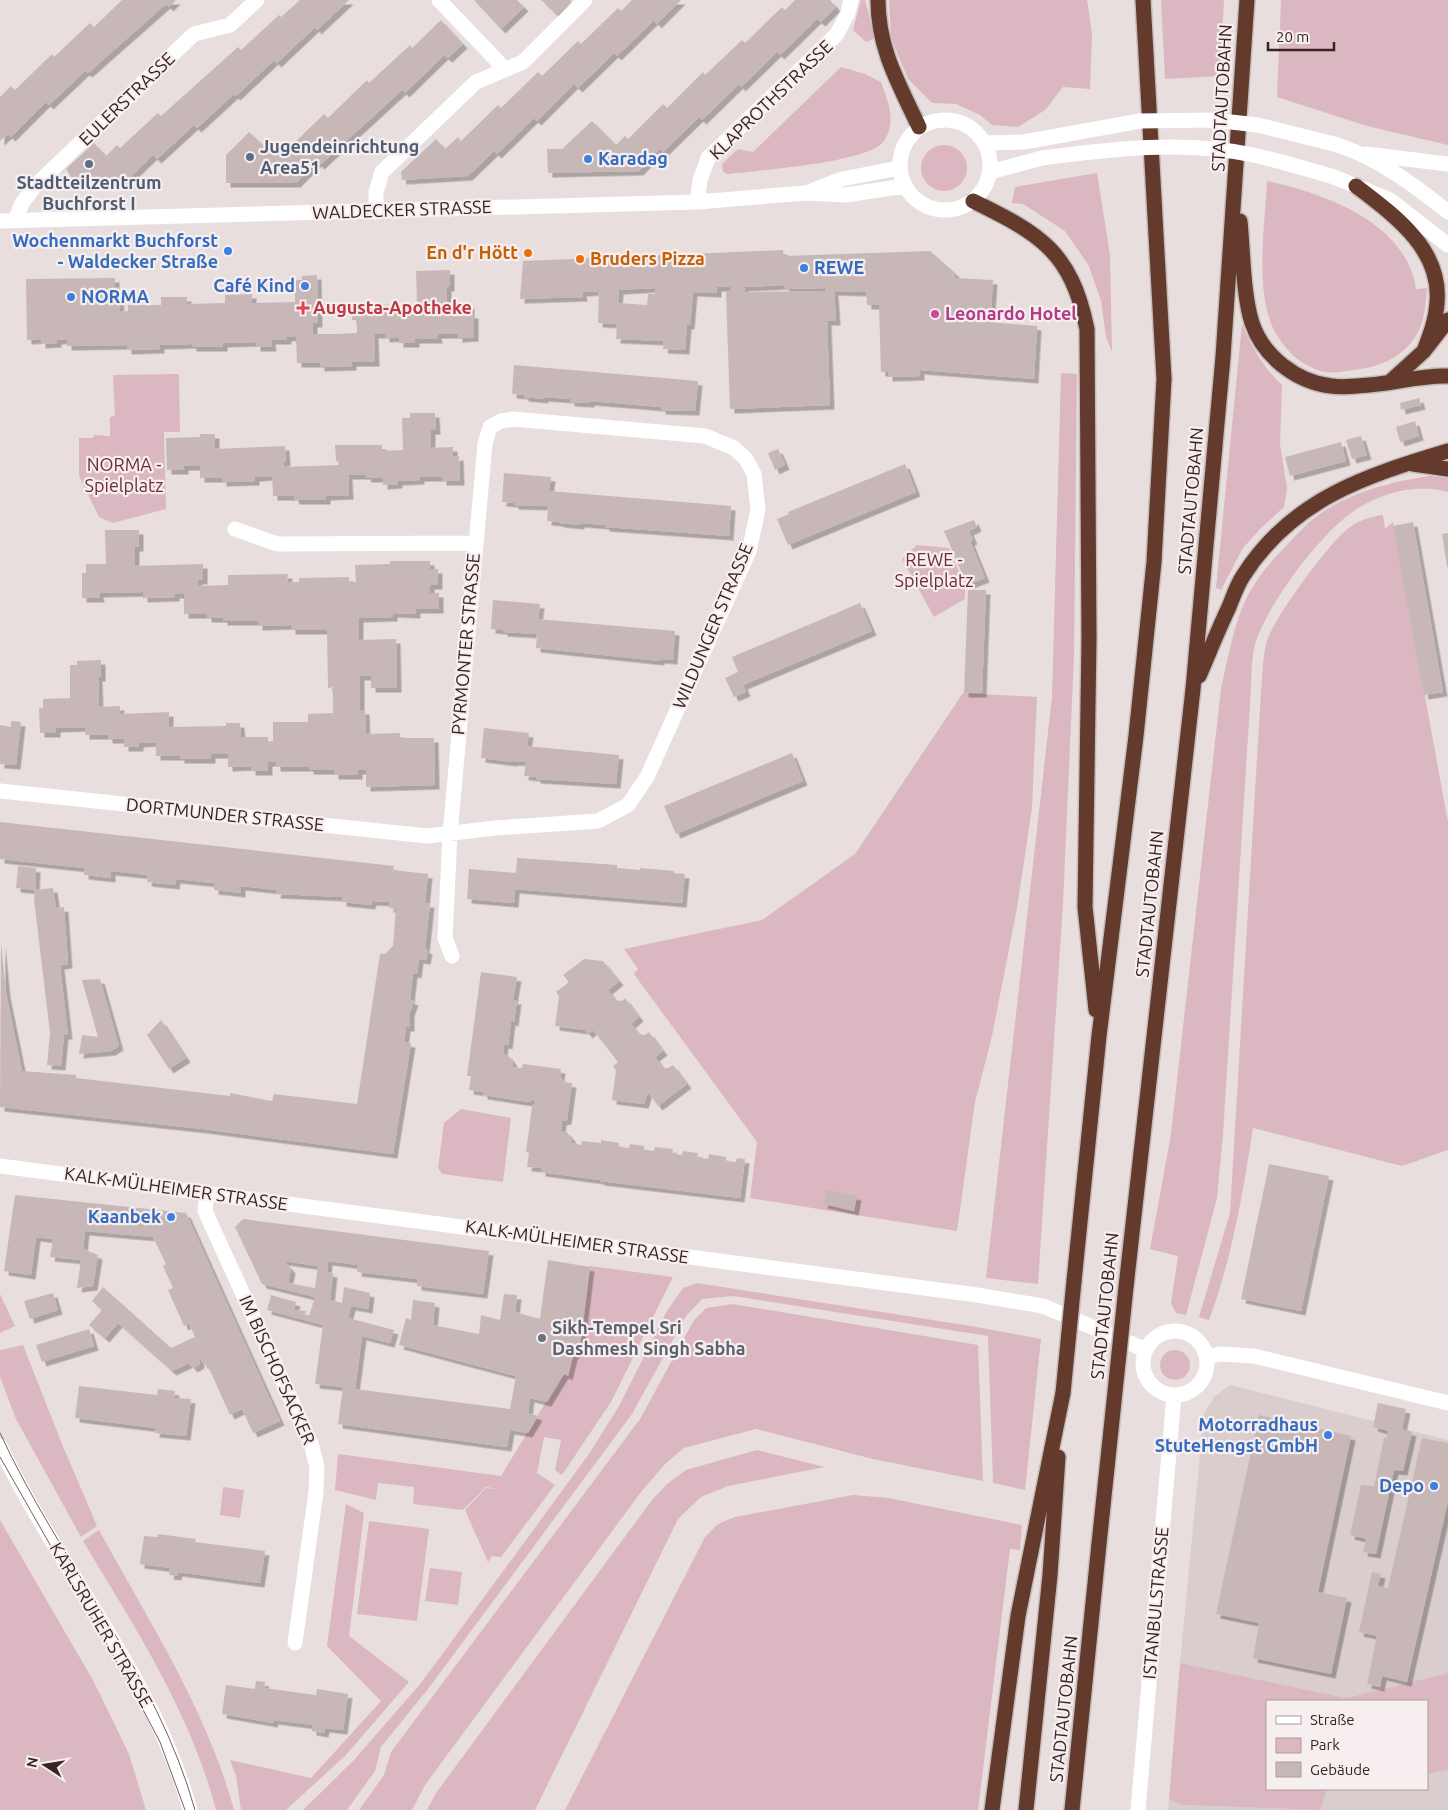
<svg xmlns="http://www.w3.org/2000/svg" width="1448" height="1810" font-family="Ubuntu,sans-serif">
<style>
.built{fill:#d9cdcd}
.green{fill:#dbb7c1}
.building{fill:#c7b8b7;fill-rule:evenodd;filter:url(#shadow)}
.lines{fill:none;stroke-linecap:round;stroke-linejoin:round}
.highway-casing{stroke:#c4bdbc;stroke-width:18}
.minor{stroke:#fff;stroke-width:15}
.highway{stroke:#643a2d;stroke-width:15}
.tram{stroke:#755f5a;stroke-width:1}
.highway-bridge-casing{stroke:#c4bdbc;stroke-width:18;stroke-linecap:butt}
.minor-bridge{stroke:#fff;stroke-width:15}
.highway-bridge{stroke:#643a2d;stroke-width:15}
.service-dot{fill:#5c6f8a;stroke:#f6eeef;stroke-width:2}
.shop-dot{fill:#3f7fe0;stroke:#f6eeef;stroke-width:2}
.food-dot{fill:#e8710a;stroke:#f6eeef;stroke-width:2}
.health-dot{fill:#e0444e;stroke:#f6eeef;stroke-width:2}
.hotel-dot{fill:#d1479c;stroke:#f6eeef;stroke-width:2}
.worship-dot{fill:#6b7280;stroke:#f6eeef;stroke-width:2}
.labels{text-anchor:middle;stroke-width:4.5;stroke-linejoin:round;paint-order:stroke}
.street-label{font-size:18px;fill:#392420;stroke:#f6eeef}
.service-label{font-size:18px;font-weight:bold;fill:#4e5e75;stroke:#f6eeef;text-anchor:start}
.shop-label{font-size:18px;font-weight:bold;fill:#366cbe;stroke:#f6eeef;text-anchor:end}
.food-label{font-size:18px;font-weight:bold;fill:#c56008;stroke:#f6eeef;text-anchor:end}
.health-label{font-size:18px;font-weight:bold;fill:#be3a42;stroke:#f6eeef;text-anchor:start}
.hotel-label{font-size:18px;font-weight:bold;fill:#b23c85;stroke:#f6eeef;text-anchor:start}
.park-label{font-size:18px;fill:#6e2b37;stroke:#f6eeef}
.worship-label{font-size:18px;font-weight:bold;fill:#5b616d;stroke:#f6eeef;text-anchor:start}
</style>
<defs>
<filter id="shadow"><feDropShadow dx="4.5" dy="4.5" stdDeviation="0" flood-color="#0004"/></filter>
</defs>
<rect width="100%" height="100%" fill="#e9dede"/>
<path class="built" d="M1230 1385 1448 1440V1673L1346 1698 1180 1663 1204 1413 1214 1397Z
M1448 1770V1810H1320L1325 1789H1427V1774Z
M1169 1799 1182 1805 1318 1810H1168Z"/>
<path class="green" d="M861 0H865L875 38 866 42 853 30Z
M889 0H1087L1092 33 1090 89 1063 87 1045 110 1018 127 992 125 980 115 956 104 932 103 908 79 891 38Z
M1161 0H1224L1220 76 1165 79Z
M1281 0H1448V145L1367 126 1277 97Z
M841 67 865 74 881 82C888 102 897 121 884 141 869 163 758 170 728 174L723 172 722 164 738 149 753 152Z
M921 168a23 23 0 1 1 46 0a23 23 0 1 1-46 0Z
M1097 173 1110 255 1112 352 1106 337 1101 301 1089 266 1065 231 1023 204 1012 203 1015 187Z
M1267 181C1325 193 1407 223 1416 289L1427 288C1426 301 1425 318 1419 330 1405 359 1377 368 1347 371 1337 372 1327 374 1317 370 1299 363 1285 350 1275 332 1254 292 1265 226 1267 181Z
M1242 324C1252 348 1263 367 1282 385L1280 444 1287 488 1284 507 1261 528 1243 548 1221 590 1216 588Z
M1061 373 1077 374 1074 656 1063 904 1038 1284 986 1278 1052 697Z
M179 374 180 432H164L166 509 113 523 99 517 79 476V438H93L94 435 110 436V417L115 416 113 375Z
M1430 476 1448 478V492C1417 482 1376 494 1351 513 1318 537 1275 596 1259 633 1251 650 1252 671 1251 689L1223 1134 1217 1198 1186 1315 1176 1313 1171 1303 1178 1256 1150 1249 1171 1134 1221 689C1227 662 1232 634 1242 608 1252 584 1268 564 1286 546 1295 537 1303 527 1313 519 1347 493 1388 482 1430 476Z
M1383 515 1385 529 1393 522 1448 822V1150L1402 1166 1253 1128C1243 1193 1232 1258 1209 1320L1199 1317 1230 1213 1261 691C1263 675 1262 656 1267 641 1275 616 1325 549 1345 531 1357 521 1368 517 1383 515Z
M917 545 949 548 965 587V599L934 617 902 559Z
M963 693 1037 697 1032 808 1017 908 992 1036 975 1102 957 1231 750 1198 757 1142 634 974 638 969 624 949 762 920 855 854Z
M461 1109 511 1118 503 1182 442 1174 438 1168 444 1123Z
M590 1266 673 1277 611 1402 562 1475 555 1470 561 1440 544 1437 537 1473 555 1485 501 1557 492 1556 488 1562 465 1510 486 1488 499 1489 486 1487 463 1510 413 1504 414 1487 378 1483 376 1500 335 1490 338 1454 501 1476 579 1347Z
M697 1283 977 1327 1041 1339 1025 1490 993 1483 988 1336 733 1296 702 1299 686 1316 632 1414 428 1689 381 1747 375 1771 347 1810H303L353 1761 421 1683 589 1454 619 1406 667 1311 683 1288Z
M0 1294 15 1326 0 1333Z
M733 1304 978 1345 983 1481 873 1459 756 1429 684 1448 666 1463 641 1492 425 1785 412 1810H359L384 1775 391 1752 640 1419 694 1320 706 1308Z
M23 1345 62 1444 97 1526 81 1537 16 1419 0 1377V1350Z
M1160 1365a15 15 0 1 1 30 0a15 15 0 1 1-30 0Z
M757 1450 825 1467 728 1486 701 1497 678 1519 535 1810H427L436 1793 652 1500 667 1484 686 1470Z
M223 1487 244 1490 240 1518 220 1515Z
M853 1495 888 1498 1022 1525 1020 1550 1010 1549 978 1810H565L705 1537 718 1524 735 1517Z
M346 1504 364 1513 349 1636 409 1682 346 1755 286 1810H241L236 1776 230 1760 311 1778 381 1701 327 1646Z
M0 1520 94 1682 129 1754 146 1810H0Z
M369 1521 429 1529 417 1621 357 1614Z
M99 1530C148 1620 207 1710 234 1810H216C191 1713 134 1626 83 1541Z
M430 1568 462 1572 458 1605 425 1601Z
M1180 1663 1346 1698 1448 1673V1770L1427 1774V1701H1267V1789H1327L1320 1810 1182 1805 1169 1799Z"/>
<path class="building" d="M122 0H176L169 7 166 4 88 73 85 71 49 105 46 102 11 137 8 134 0 141V97L11 86 15 90 52 54 54 57 90 23 94 27Z
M300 0H349L317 30 315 27 277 63 274 60 236 96 234 94 197 128 194 125 157 159 153 155 124 183 71 177 66 169 94 143 106 156 117 145 120 148 158 113 161 116 238 47 241 50 279 15 281 17Z
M474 0H517L524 7 501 29Z
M541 0H570L572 2 557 15Z
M632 0H681L657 24 654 20 617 56 614 53 578 88 574 84 537 121 534 118 497 154 494 151 468 176 402 180 401 172 436 139 445 149 458 137 461 141 498 105 501 108 538 72 542 76 578 41 581 44 618 8 621 11Z
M795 0H830L836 7 821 22 817 19 780 55 777 52 741 87 739 84 702 120 699 117 663 152 660 149 639 171 548 173 547 149H562L592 121 616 145 625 136 628 139 663 104 667 108 703 72 705 75 742 40 745 43 782 7 785 10Z
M441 20 463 44 448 58 444 55 405 93 402 90 320 165 317 162 296 183H226V155L249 132 275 156 281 150 284 153 324 114 328 118 367 80 369 83 410 45 412 48Z
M783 250 784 256 930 251 955 273V278L993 280 990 322 1037 326 1034 379 920 370V376L888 377V372H881L879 305H867L866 292 834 291 836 321H827L830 405 730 409 726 292H730V287H717V293L693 292 690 325H687L685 350 663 349 664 341 616 339 617 324 598 323 599 291 582 292 583 297 520 299 523 261ZM784 285 786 289 825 288 826 291 745 292V287ZM655 288V294H648L647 305 618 303 619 290Z
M450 270V287H447V305L470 304V314H474V337L458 338V334H437L438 339H415V343H399V337L385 338V334H374L375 362H352V366L320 367V363H297L296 336 287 337V340H271L272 347H256V342L223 343V347H192V344L160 345V349L127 350V345L67 346V339L57 340V343L41 344V339L27 340 26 279 115 278V287H119L120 312 128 311V305H161V297H187V304L225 303V295L252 294V303L295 302V280H302V276L317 275 318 323H313V334H336L357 333V320H352V304L398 305V311H423V306H417L416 271Z
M514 365 698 381 695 411 661 410V407L590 401V403L570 402V399L544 397V399L524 397V395L512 394Z
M1419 398 1421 405 1401 410 1400 403Z
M410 413H435L436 430H431V448L453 447V457L459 456 460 481H442V477H420V480L398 481V484L383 485V478H367L366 475H348L349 495 326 496V500H295L294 496H273L272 476 255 477V481L222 482V478H200V466H184V470H167L166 438 200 437V434H215V449L285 446 286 462H284L283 467 339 465 338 461H336L335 445H382V451L403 450 402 418H410Z
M1415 421 1419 436 1400 442 1396 427Z
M1361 436 1367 455 1352 459 1346 440Z
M1341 442 1346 461 1290 476 1285 457Z
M778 449 785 465 775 470 768 453Z
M905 464 916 492 788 545 777 519 789 514 788 512Z
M504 473 551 477 549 491 731 506 729 536 605 527V525L580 523V525L559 523V522L547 521 548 506 514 505V503L502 502Z
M974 520 977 527 969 531 973 540 970 541 985 578 967 585 944 531Z
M1413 522 1443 692 1424 695 1393 526Z
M105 530H139V547H135V566L203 564V580H198V586L228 585V575L288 574 287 582H299V578L349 577V582H356L355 565 390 564V561H430V569H438V585H430V593H439V609H416V614L393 613V617L359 618V640L396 639 397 688H371V676H360V710H365L366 734 400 733V738H434L435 785 366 787V770H358V775H334V770H309V767H276V762H268V771H251V766L228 767V754H211V759H180V756H156V742L139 743V747H124V739H108V735H85V727L56 728V733H40L39 708H43V699L70 698V665H77V661L101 660V677H98L99 707 120 706V714L169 712V727L226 726V723H240L241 737H268V742L273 741V722H308V714L333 713V687L328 688 327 630H291V625L258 626V621H223V618H207V614H184V594H175V597L143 598V592L99 593 100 598H82V573H86V564H106Z
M1448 533V567H1447L1442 534Z
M968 590H986L982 693H964Z
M493 600 540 604 538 619 675 631 673 660 660 659V661L536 648 537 634 503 632V630L491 629Z
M860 603 872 631 743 685 746 692 734 697 725 678 738 672 732 657Z
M11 721 21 722 16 765 0 764V725L11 727Z
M484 728 529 733 527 746 619 755 616 784 536 779V777L524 776 526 762 513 761V762L481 758Z
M792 753 803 781 676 834 664 806Z
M0 822 394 866 393 870 428 874 425 903H430L425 949 428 950 426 960 419 959 417 974 413 973 410 1000 414 1001 410 1012V1027H406L404 1042 411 1043 393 1154 203 1129 0 1107 1 942 6 993 22 1071 76 1075V1078L230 1096V1093L272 1101 274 1094 357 1104 380 954H385L393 946 396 909 389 908 390 902 372 901 371 905 342 902V897L276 894 277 890 241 886V893L214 890V883L176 879 175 885 147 882 148 875 111 871V878L84 875V868L0 859Z
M517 858 617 865V868L640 870V868L674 871V873L685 874 682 903 515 889 514 903 467 899 469 869 516 873Z
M18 866 36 868 35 890 16 888Z
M53 888 56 908 64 907 68 964 60 965 68 1035H64L61 1066 47 1065 50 1033 34 899 35 890Z
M584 959 603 961 619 981 608 990 615 1000 622 1001 625 998 639 1017 631 1024 639 1034 645 1035 649 1032 663 1051 655 1057 663 1068H668L673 1065 687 1084 658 1106 648 1092 644 1104 612 1100 616 1071 613 1066 618 1062 593 1030 588 1034 585 1030 555 1026 559 996 556 992 569 982 563 975Z
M481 972 517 977 513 1000H517L514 1022 511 1021 508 1045 504 1044 503 1054H507L513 1062V1067L522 1068 523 1064 561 1069 560 1077 564 1082 572 1083 567 1120 562 1121 561 1131H566L572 1139 571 1143 581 1145 582 1141 601 1143V1140L619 1143V1147L629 1148 630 1144 644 1146V1150L654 1151 655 1147 673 1149 672 1154 682 1155 683 1151 690 1152 698 1153 697 1157 708 1159 709 1154 726 1157V1161L736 1162 737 1158 745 1159 740 1198 600 1181V1180L541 1172V1168L527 1167 529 1153 526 1152 532 1106 536 1103 533 1099 529 1102 483 1095V1092L469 1090 471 1076H467Z
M100 979 119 1046 111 1051 79 1054 82 1035 98 1037 82 980Z
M161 1020 186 1058 169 1069 147 1035Z
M1269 1164 1329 1176 1301 1311 1241 1299Z
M826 1190 857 1196 854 1211 823 1204Z
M15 1195 186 1213 280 1421 253 1433 242 1409 230 1415 207 1364 204 1365 200 1358V1364L193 1368 189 1363 172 1371 118 1323 105 1338 89 1325 102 1310 92 1301 103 1287 171 1348 195 1337 189 1323 184 1326 168 1290 173 1288 163 1266 166 1264 153 1237 85 1231 83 1249 98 1255 93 1286 77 1288 81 1260 50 1257 53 1239 36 1237 31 1275 4 1271Z
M243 1219 489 1251 483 1294 417 1286V1279L357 1272 358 1265 328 1261 327 1272 333 1273 330 1300 342 1303 344 1287 370 1293 368 1309 351 1306 348 1318 394 1330 390 1343 362 1336 355 1389 510 1409 516 1376 399 1345 406 1318 411 1320 413 1300 435 1303 433 1325 479 1334 481 1315 500 1320 504 1294 517 1295 515 1312 540 1319 548 1260 590 1267 580 1347 573 1356 568 1376 564 1374 547 1402 530 1398 528 1413 538 1416 528 1433 510 1430 507 1447 338 1424 343 1387 315 1384 323 1325 267 1310 271 1295 296 1302 294 1310 306 1311 305 1315 309 1316 315 1297 262 1284 235 1227ZM284 1261 318 1266 315 1288 288 1283 291 1269Z
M53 1293 58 1310 30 1319 24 1301Z
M89 1329 94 1346 42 1362 36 1345Z
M79 1386 157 1395 158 1389 175 1391 174 1398 191 1399 186 1436 155 1433 156 1428 75 1418Z
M1378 1403 1406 1409 1402 1429 1412 1432 1403 1471 1394 1470 1376 1554 1363 1552 1366 1539 1350 1535 1361 1485 1374 1486 1384 1438H1387L1388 1431 1373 1427Z
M1259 1415 1351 1436 1318 1592 1347 1598 1331 1674 1253 1658 1259 1623 1216 1614Z
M1422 1438 1448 1443V1501L1407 1682 1382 1676 1380 1687 1367 1684 1377 1636 1359 1632 1372 1572 1381 1574 1378 1586 1388 1588Z
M158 1534 196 1539 195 1542 265 1551 260 1583 178 1572 177 1576 169 1575 170 1568 140 1564 144 1536 158 1537Z
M256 1681 265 1682 264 1688 316 1695 317 1689 348 1694 343 1730 325 1728 324 1733 312 1731V1725L274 1720 273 1723 222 1714 226 1685 255 1689Z"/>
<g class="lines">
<defs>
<path id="highway" d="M878 0C878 49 899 84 919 127
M1356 186C1394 215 1442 249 1437 303 1436 320 1430 335 1424 351
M973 201C1040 234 1071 251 1087 329L1089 639 1085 907 1096 1010
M1240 221C1243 251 1243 295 1252 323 1263 356 1296 382 1331 386 1343 388 1357 386 1369 385 1396 383 1421 375 1448 376
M1391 381 1424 351 1448 320
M1413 464 1448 469
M1199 676C1209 653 1218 630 1229 607 1233 597 1237 585 1243 576 1292 499 1365 476 1448 451
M1074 1281 1099 1036 1136 736 1154 562 1164 379 1143 0
M1126 1287 1193 689 1223 357 1247 0
M992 1810 1018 1616 1063 1393
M1026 1810 1050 1575 1058 1457
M1072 1810 1099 1544"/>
</defs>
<use href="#highway" class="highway-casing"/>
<path class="minor" d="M439 0 505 69
M900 165a45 45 0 1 1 90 0a45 45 0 1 1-90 0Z
M984 143 1024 142 1140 121
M1338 145C1379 159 1414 185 1448 212
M1366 154 1448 164
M990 172 1042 158
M1334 177 1390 200 1448 245
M811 191 842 179 899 168
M697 202 700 180 708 158 837 34 848 13 851 0
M376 212V192L382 172 476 82 523 62 585 0
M0 221 697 202 805 193 846 195 904 186
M15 221 22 203 36 185 194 34 230 25 257 0
M235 529 277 544 475 543
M0 791 427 836 495 828 598 821 628 805 647 777 749 551 758 510 754 474 746 459 734 448 705 436 513 419 501 421 490 427 485 444 450 834 445 938 452 956
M0 1166 977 1295 1043 1306 1146 1350
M207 1193 205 1211 311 1443 317 1467 316 1492 295 1643
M1143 1363a32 32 0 1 1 64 0a32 32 0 1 1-64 0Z
M1207 1357 1220 1354 1254 1356 1448 1403
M0 1446C58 1569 154 1677 190 1810
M1138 1810 1174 1395"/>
<use href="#highway" class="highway"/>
<path class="tram" d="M0 1433C59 1561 157 1673 195 1810
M0 1457 129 1683 160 1742 185 1810"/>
<defs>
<path id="highway-bridge" d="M1063 1393 1074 1281
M1099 1544 1126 1287"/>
</defs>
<use href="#highway-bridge" class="highway-bridge-casing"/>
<path class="minor-bridge" d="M1140 121 1213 120 1258 125 1338 145
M1042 158C1111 149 1184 140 1253 155 1280 161 1307 169 1334 177"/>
<use href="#highway-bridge" class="highway-bridge"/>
</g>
<g class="service-dot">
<circle cx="250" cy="157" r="5"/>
<circle cx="89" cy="164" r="5"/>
</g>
<g class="shop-dot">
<circle cx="588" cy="159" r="5"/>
<circle cx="228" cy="251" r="5"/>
<circle cx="804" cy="268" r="5"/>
<circle cx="305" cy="286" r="5"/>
<circle cx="71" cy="297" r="5"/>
<circle cx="171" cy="1217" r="5"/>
<circle cx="1328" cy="1435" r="5"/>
<circle cx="1434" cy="1486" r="5"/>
</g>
<g class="food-dot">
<circle cx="528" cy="253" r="5"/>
<circle cx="580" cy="259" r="5"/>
</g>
<path class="health-dot" d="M300.5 300.5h5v5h5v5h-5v5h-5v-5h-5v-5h5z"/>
<circle class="hotel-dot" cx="935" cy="314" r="5"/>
<circle class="worship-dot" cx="542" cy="1338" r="5"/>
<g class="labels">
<g class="street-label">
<text transform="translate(1222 98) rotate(-87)" y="6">STADTAUTOBAHN</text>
<text transform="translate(127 99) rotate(-44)" y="6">EULERSTRASSE</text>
<text transform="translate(771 100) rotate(-44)" y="6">KLAPROTHSTRASSE</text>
<text transform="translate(402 210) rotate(-2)" y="6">WALDECKER STRASSE</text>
<text transform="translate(1191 501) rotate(-85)" y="6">STADTAUTOBAHN</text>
<text transform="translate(713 626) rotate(-67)" y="6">WILDUNGER STRASSE</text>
<text transform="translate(466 644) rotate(-85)" y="6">PYRMONTER STRASSE</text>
<text transform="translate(225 815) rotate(6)" y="6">DORTMUNDER STRASSE</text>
<text transform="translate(1150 904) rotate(-84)" y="6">STADTAUTOBAHN</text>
<text transform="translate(176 1189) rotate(8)" y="6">KALK-MÜLHEIMER STRASSE</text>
<text transform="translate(577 1242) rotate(8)" y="6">KALK-MÜLHEIMER STRASSE</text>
<text transform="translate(1105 1306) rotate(-84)" y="6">STADTAUTOBAHN</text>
<text transform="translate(277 1370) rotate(66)" y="6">IM BISCHOFSACKER</text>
<text transform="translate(1156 1603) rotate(-85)" y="6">ISTANBULSTRASSE</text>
<text transform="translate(101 1625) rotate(60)" y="6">KARLSRUHER STRASSE</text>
<text transform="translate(1064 1709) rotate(-84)" y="6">STADTAUTOBAHN</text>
</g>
<g class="service-label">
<text x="260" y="153">Jugendeinrichtung<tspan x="260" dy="21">Area51</tspan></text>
<text x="89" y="189" text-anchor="middle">Stadtteilzentrum<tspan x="89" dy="21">Buchforst I</tspan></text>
</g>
<g class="shop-label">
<text x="598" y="165" text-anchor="start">Karadag</text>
<text x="218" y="247">Wochenmarkt Buchforst<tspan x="218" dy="21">- Waldecker Straße</tspan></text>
<text x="814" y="274" text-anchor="start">REWE</text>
<text x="295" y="292">Café Kind</text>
<text x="81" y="303" text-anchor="start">NORMA</text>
<text x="161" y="1223">Kaanbek</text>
<text x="1318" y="1431">Motorradhaus<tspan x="1318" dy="21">StuteHengst GmbH</tspan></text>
<text x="1424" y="1492">Depo</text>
</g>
<g class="food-label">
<text x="518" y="259">En d'r Hött</text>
<text x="590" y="265" text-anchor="start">Bruders Pizza</text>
</g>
<g class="health-label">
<text x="313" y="314">Augusta-Apotheke</text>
</g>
<g class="hotel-label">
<text x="945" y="320">Leonardo Hotel</text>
</g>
<g class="park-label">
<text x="124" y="471">NORMA -<tspan x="124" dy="21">Spielplatz</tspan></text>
<text x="934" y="566">REWE -<tspan x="934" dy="21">Spielplatz</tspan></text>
</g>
<g class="worship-label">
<text x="552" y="1334">Sikh-Tempel Sri<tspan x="552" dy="21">Dashmesh Singh Sabha</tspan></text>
</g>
</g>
<rect x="1266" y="1700" width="162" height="90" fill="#f6eeef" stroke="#aa9d9c"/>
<rect x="1276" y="1716" width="25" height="8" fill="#ffffff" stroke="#aa9d9c"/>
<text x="1310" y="1725" font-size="15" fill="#392420">Straße</text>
<rect x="1276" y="1738" width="25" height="15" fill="#dbb7c1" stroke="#aa9d9c"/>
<text x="1310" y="1750" font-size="15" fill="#392420">Park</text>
<rect x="1276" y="1762" width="25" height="15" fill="#c7b8b7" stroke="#aa9d9c"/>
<text x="1310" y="1775" font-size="15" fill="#392420">Gebäude</text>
<g transform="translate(45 1765) rotate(282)" stroke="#f6eeef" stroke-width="4" paint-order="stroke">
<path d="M0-4L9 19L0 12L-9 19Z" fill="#392420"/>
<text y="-8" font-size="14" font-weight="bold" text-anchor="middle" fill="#392420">N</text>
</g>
<path d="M1268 42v8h66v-8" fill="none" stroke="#392420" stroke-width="2.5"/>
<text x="1276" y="42" font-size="15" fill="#392420" stroke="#f6eeef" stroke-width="4" paint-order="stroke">20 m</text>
</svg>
